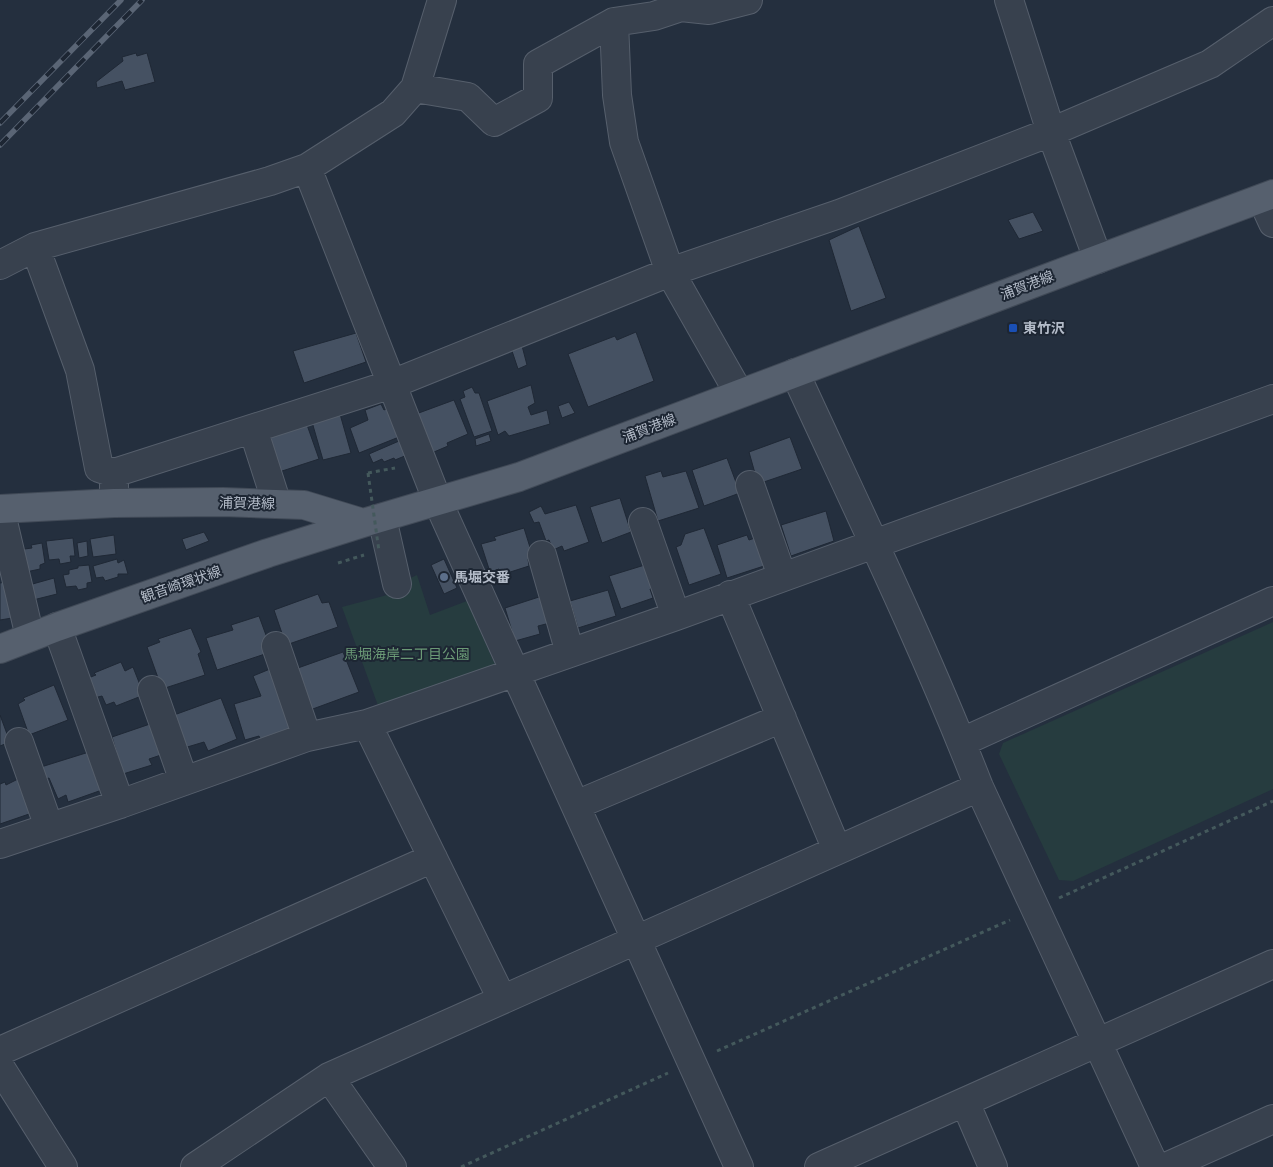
<svg xmlns="http://www.w3.org/2000/svg" width="1273" height="1167" font-family="Quicksand,'Noto Sans JP',sans-serif">
<style>
.green{fill:#263c3f}
.building{fill:#455162;stroke:#1f2835}
.lines{fill:none;stroke-linecap:round;stroke-linejoin:round}
.minor-casing{stroke:#565f6c;stroke-width:30}
.major-casing{stroke:#414a57;stroke-width:30}
.path{stroke:#44595c;stroke-width:3;stroke-dasharray:4 4;stroke-linecap:butt}
.minor{stroke:#38414e;stroke-width:28}
.major{stroke:#56606e;stroke-width:28}
.rail-casing{stroke:#5a6575;stroke-width:5.5}
.rail{stroke:#1d2633;stroke-width:4;stroke-dasharray:11;stroke-linecap:butt}
.path-bridge{stroke:#44595c;stroke-width:3;stroke-dasharray:4 4;stroke-linecap:butt}
.transit-dot{fill:#1a4fb4;stroke:#1d2633;stroke-width:2}
.service-dot{fill:#5c6f8a;stroke:#1d2633;stroke-width:2}
.labels{text-anchor:middle;stroke-width:4;stroke-linejoin:round;paint-order:stroke}
.street-label{font-size:14px;fill:#b4bcc9;stroke:#1d2633}
.poi-label{font-size:14px;font-weight:bold;fill:#b4bcc9;stroke:#1d2633;text-anchor:start}
.park-label{font-size:14px;fill:#6b9a76;stroke:#1d2633}
</style>
<rect width="100%" height="100%" fill="#242f3e"/>
<path class="green" d="M417 575 430 615 467 601 496 667 380 711 342 607 406 590V580Z
M1273 622V789L1073 881 1059 880 999 754 1003 743Z"/>
<path class="building" d="M136 53 137 56 147 53 155 82 125 90 122 81 97 88 96 82 123 61 122 57Z
M1033 212 1043 231 1019 239 1008 220Z
M859 226 886 298 851 311 829 240Z
M636 332 654 381 588 407 568 354 615 336 617 340Z
M356 333 366 362 304 383 293 351Z
M521 342 527 365 518 369 510 345Z
M531 385 535 403 528 407 531 415 547 410 550 424 509 436 505 431 498 435 487 401Z
M472 387 475 393H479L492 431 474 437 460 399 465 397 463 391Z
M454 400 468 434 447 443 448 446 434 452 432 449H429L416 414Z
M569 402 575 413 562 418 558 406Z
M381 404 384 410 388 408 399 437 359 453 350 428 368 420 365 410Z
M340 414 351 453 323 460 312 422Z
M306 422 319 459 276 473 263 436Z
M489 434 491 441 476 446 475 439Z
M790 437 802 469 758 484 749 452Z
M406 438 412 453 395 460 394 458 384 462 382 459 373 463 369 454Z
M727 458 740 493 704 506 692 470Z
M661 471 663 477 686 471 699 508 658 521 645 476Z
M620 498 631 532 602 543 590 507Z
M576 505 589 542 564 551 562 546 553 550 549 540 546 541 539 522 534 523 529 512 541 506 545 514Z
M826 511 834 541 791 556 781 525Z
M524 528 533 557 528 559 529 566 501 575 499 569 490 572 481 544 496 540 494 537Z
M704 528 721 574 689 585 676 547 681 545 685 534Z
M204 532 209 541 186 550 182 539Z
M114 535 116 554 93 557 90 539Z
M747 535 749 540 755 538 764 566 727 578 717 545Z
M73 538 75 556H70L71 562 60 564 59 559 49 560 46 541Z
M87 541 88 556 79 558 77 543Z
M42 543 45 563 40 565V569L26 572 17 550 32 548 31 545Z
M117 559 118 563 124 560 128 574H118V577L105 581 103 577 96 578 93 566Z
M444 559 457 588 444 594 431 565Z
M648 564 656 587 650 589 653 598 621 609 609 576Z
M89 565 92 582 87 583V588L78 590 76 586 66 587 63 575 69 574V570L78 568V566Z
M54 578 57 594 33 600 29 585Z
M10 581 18 617 0 620V583Z
M608 590 616 616 578 628 570 601Z
M318 594 322 603 329 602 338 627 286 645 274 610Z
M542 596 550 623 538 626 540 634 515 641 505 608Z
M259 616 270 646 265 654 217 670 206 638 233 630 231 625Z
M191 628 201 652 198 654 205 675 162 689 147 647 160 642 158 639Z
M343 652 359 692 310 710 295 669Z
M121 662 125 671 133 667 144 695 116 706 114 702 106 705 102 696 94 698 88 678 96 675 94 673Z
M270 669 292 732 262 743 259 736 245 740 234 704 261 696 253 676Z
M54 685 68 720 29 735 18 704 25 700 23 698Z
M221 698 237 739 208 751 204 742 184 748 174 715Z
M0 715 10 742 0 746Z
M150 724 161 755 149 759 152 765 123 774 112 737Z
M89 752 102 790 68 802 66 795 58 799 49 778 45 779 41 767Z
M20 778 32 813 0 824V784L5 782 6 785Z"/>
<g class="lines">
<defs>
<path id="minor" d="M1009 0 1051 132 1098 259
M614 22 617 95 624 142 670 272 736 388 741 393
M415 88 468 97 494 122 538 98V64L614 22 654 16 681 7 709 10 748 0
M307 168 438 502 739 1167
M1262 199 1273 223
M35 247 80 370 99 468 114 473
M0 265 35 247 270 181 307 168 393 113 415 88 442 0
M795 373C858 510 924 646 979 787L1155 1167
M253 429 277 504
M750 485 782 576
M114 503V473L392 384 670 272 839 214 1051 132 1210 64 1273 21
M0 509 30 637
M382 518 397 584
M643 522 676 616
M542 555 570 653
M730 595 837 850
M57 627 120 804
M276 646 307 737
M152 690 184 781
M367 724 502 999
M19 742 49 827
M962 742 1273 601
M576 805 782 718
M0 844 120 804 307 737 367 724 676 616 1273 399
M0 1051 433 858
M0 1067 63 1167
M329 1077 392 1167
M965 1102 993 1167
M195 1167 329 1077 979 787
M819 1167 1273 964
M1166 1167 1273 1119"/>
<path id="major" d="M0 509 114 503 223 502 304 505 363 523
M0 649 57 627 268 553 363 523 519 477 1098 259 1273 194"/>
</defs>
<use href="#minor" class="minor-casing"/>
<use href="#major" class="major-casing"/>
<path class="path" d="M368 473 395 468
M338 563 364 555
M1059 898 1273 801
M717 1051 1010 920
M461 1167 668 1073"/>
<use href="#minor" class="minor"/>
<use href="#major" class="major"/>
<defs>
<path id="rail" d="M0 123 121 0
M0 145 142 0"/>
</defs>
<use href="#rail" class="rail-casing"/>
<use href="#rail" class="rail"/>
<path class="path-bridge" d="M368 473 379 551"/>
</g>
<rect class="transit-dot" x="1008" y="323" width="10" height="10" rx="2.5"/>
<circle class="service-dot" cx="444" cy="577" r="5"/>
<g class="labels">
<g class="street-label">
<text transform="translate(1027 285) rotate(-21)" y="5">浦賀港線</text>
<text transform="translate(649 428) rotate(-21)" y="5">浦賀港線</text>
<text transform="translate(247 503) rotate(1)" y="5">浦賀港線</text>
<text transform="translate(181 584) rotate(-19)" y="5">観音崎環状線</text>
</g>
<g class="poi-label">
<text x="1023" y="333">東竹沢</text>
<text x="454" y="582">馬堀交番</text>
</g>
<g class="park-label">
<text x="407" y="659">馬堀海岸二丁目公園</text>
</g>
</g>
</svg>
